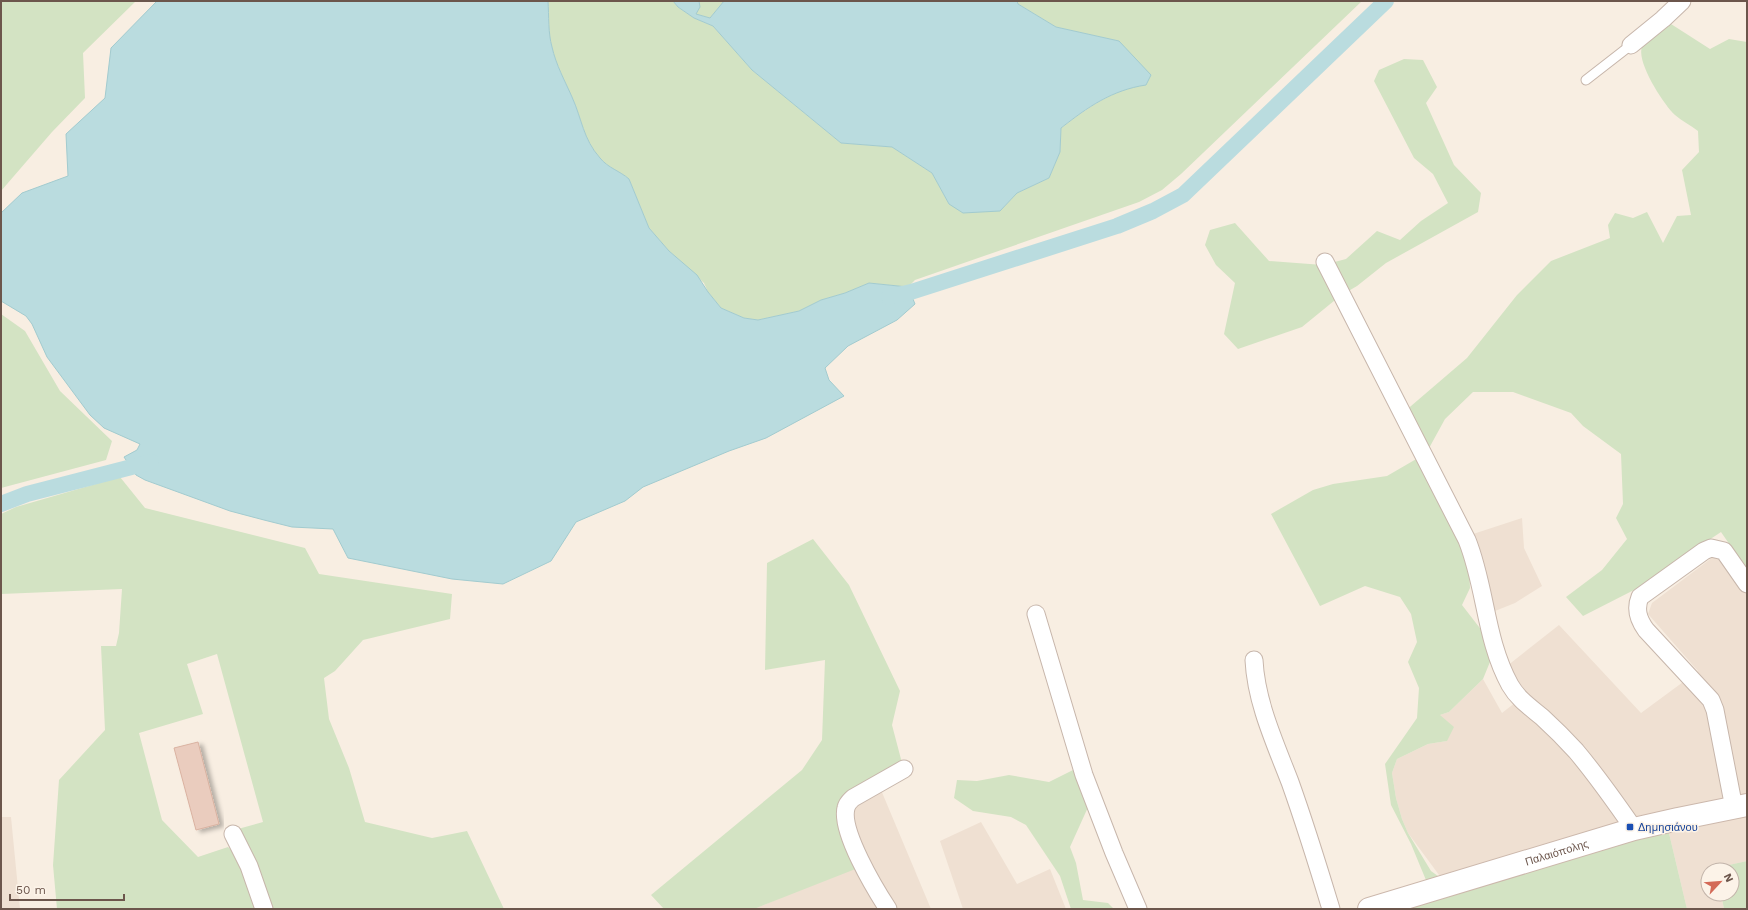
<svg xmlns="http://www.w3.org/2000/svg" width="1748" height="910" font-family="'Work Sans',sans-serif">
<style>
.residential{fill:#efe0d2}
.green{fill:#d3e3c3}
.water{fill:#badcdf;stroke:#a2cbcf}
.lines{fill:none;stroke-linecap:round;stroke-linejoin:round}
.canal{stroke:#badcdf;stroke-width:16}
.building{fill:#eaccbe;stroke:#dab2a1;filter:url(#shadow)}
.service-casing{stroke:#c7b6ab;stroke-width:11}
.minor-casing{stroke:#c7b6ab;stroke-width:19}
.secondary-casing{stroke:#ccb8ac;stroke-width:24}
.service{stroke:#fff;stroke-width:9}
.minor{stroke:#fff;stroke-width:17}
.secondary{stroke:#fff;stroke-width:22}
.transit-dot{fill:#1a4fb4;stroke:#fcf3e8;stroke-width:1.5}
.labels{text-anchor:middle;stroke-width:3;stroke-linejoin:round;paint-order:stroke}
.transit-label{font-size:11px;fill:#164399;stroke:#fcf3e8;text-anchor:start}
.street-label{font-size:11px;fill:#6c564c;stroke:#fcf3e8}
</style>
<defs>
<filter id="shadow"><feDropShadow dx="4.5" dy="2.5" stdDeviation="2" flood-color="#0004"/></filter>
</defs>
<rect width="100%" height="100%" fill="#f8eee2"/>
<path class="residential" d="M1522 518 1524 548 1542 586 1515 603 1490 613 1467 536Z
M1717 554 1723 556 1747 593V861L1716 868V870H1708V894H1721L1724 909H1687L1668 829 1442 879 1408 833 1402 819 1396 798 1392 773 1397 759 1428 744 1447 741 1440 715 1449 712 1483 679 1502 713 1516 702 1507 666 1559 625 1641 713 1698 671 1648 614 1652 603Z
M881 790 931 909H754L778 899 858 848 850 804Z
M1 817H11L20 909H1Z
M981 822 1017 884 1050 869 1066 909H963L940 841Z"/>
<path class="green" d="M1 1H136L83 53 85 98 52 132 1 191Z
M548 1H673L678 7 694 18 713 26 752 70 841 143 892 147 932 173 949 204 1000 211 1017 193 1049 178 1060 152 1061 128C1088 108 1112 90 1146 84L1119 41 1056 27 1018 4 1017 1H1362L1181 174 1162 190 1139 202 915 280 908 287 869 283 845 293 821 300 799 311 758 320 744 318 721 308 708 292 704 283 669 251 649 228 629 179C620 171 608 168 600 158 583 139 582 119 572 97 565 81 556 65 552 47 548 33 549 16 548 1Z
M699 1H724L710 18 696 14 700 7Z
M1671 24 1710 49 1729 39 1747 42V570L1721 532 1634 590 1583 616 1566 597 1602 570 1627 539 1616 518 1623 504 1621 454 1583 426 1571 413 1513 392H1473L1445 419 1428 450 1469 566 1470 588 1462 605 1486 636 1492 657 1483 679 1449 712 1440 715 1454 727 1447 741 1428 744 1397 759 1392 773 1396 798 1402 819 1408 833 1431 871 1442 879 1668 829 1687 909H1397L1433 897 1411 844 1391 805 1385 764 1417 718 1419 688 1408 662 1417 642 1411 614 1400 597 1365 586 1320 606 1271 514 1313 490 1333 484 1387 476 1418 458 1404 412 1467 358 1517 295 1551 261 1610 238 1608 225 1615 213 1633 218 1647 212 1663 243 1677 216 1691 215 1682 170 1699 152 1698 131C1690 125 1682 121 1675 115 1664 105 1636 62 1642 47 1647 37 1662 31 1671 24Z
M1404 59 1423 60 1437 87 1426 103 1454 165 1481 193 1478 212 1386 263 1357 286 1340 296 1302 327 1238 349 1224 334 1235 283 1216 265 1205 245 1210 230 1235 223 1269 261 1323 265 1346 259 1377 231 1400 240 1421 221 1448 203 1433 174 1414 158 1374 81 1379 70Z
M1 314 25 331 60 391 112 441 106 460 1 488Z
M120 477 145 508 305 548 319 574 452 594 450 619 363 640 335 671 324 678 329 719 349 768 365 822 432 838 467 831 504 909H268L238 829 263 822 217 654 187 664 203 714 139 733 162 820 198 857 228 847 239 857 258 909H57L53 865 59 780 105 730 101 646H116L119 633 122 589 1 594V514L16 507Z
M813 539 849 585 900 691 892 725 902 763 844 799 858 868 754 909H664L651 895 802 770 822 740 825 660 765 670 767 563Z
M1073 770 1083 787 1089 805 1070 847 1076 863 1083 900 1108 903 1114 909H1071L1060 876 1026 825 1011 817 973 811 954 798 957 780 977 781 1009 775 1049 782Z
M1747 861V909H1724L1721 894H1732V870H1716L1715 868Z"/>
<path class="water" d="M157 1H548C549 16 548 33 552 47 556 65 565 81 572 97 582 119 583 139 600 158 608 168 620 171 629 179L649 228 669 251 697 275 708 292 721 308 744 318 758 320 799 311 821 300 845 293 869 283 908 287 915 304 897 320 848 346 825 368 829 380 844 396 766 438 729 451 643 487 625 501 576 522 551 561 503 584 452 579 348 558 333 529 292 527 264 520 230 511 145 480 136 475 124 457 137 450 140 444 104 428 90 415 47 357 32 324 26 316 1 301V213L22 193 68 176 66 134 105 98 111 48Z
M673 1H699L700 7 696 14 710 18 724 1H1017L1018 4 1056 27 1119 41 1151 75 1146 85C1112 90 1088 107 1061 128L1060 152 1049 178 1017 193 1000 211 963 213 949 204 932 173 892 147 841 143 752 70 713 26 694 18 678 7Z"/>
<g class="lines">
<path class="canal" d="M889 297 911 292 1117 226 1153 211 1183 195 1386 1
M1 504 27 494 151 462"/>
</g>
<path class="building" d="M198 742 219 824 196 830 174 748Z"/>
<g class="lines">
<defs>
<path id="service" d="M1586 80 1631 45"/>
<path id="minor" d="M1631 45 1663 19 1682 1
M1325 262 1467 540C1486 587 1485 640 1510 685 1518 699 1530 707 1542 717 1554 728 1566 740 1576 751 1597 776 1616 803 1634 829
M1036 614 1084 775 1114 853 1138 909
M1254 660C1256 702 1275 743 1290 782 1305 824 1318 866 1331 909
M1734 808 1715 710 1711 700 1646 630C1638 619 1635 609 1640 597L1704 551 1711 548 1724 551 1747 584
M233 834 249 866 264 909
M888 909C875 889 840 831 846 808 847 803 850 801 853 798L904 769"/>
<g id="secondary">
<path id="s1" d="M1369 909 1634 829 1678 819 1747 805"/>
</g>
</defs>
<use href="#service" class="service-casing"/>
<use href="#minor" class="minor-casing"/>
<use href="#secondary" class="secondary-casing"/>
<use href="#service" class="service"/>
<use href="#minor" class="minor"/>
<use href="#secondary" class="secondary"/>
</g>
<rect class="transit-dot" x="1626" y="823" width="8" height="8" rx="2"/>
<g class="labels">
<g class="transit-label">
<text x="1638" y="831">Δημησιάνου</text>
</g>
<g class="street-label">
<text dy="4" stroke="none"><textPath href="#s1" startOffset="196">Παλαιόπολης</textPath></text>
</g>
</g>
<rect width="1748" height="910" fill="none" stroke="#6c564c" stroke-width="4"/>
<g transform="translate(1720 882) rotate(64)"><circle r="19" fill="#fcf3e8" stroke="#c2b4aa"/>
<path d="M0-3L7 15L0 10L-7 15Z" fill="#d36a57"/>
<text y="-6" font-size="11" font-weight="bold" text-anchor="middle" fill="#6c564c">N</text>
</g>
<path d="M10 894v6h114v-6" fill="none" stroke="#6c564c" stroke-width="2"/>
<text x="16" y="894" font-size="12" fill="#6c564c" stroke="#fcf3e8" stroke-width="3" paint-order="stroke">50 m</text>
</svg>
